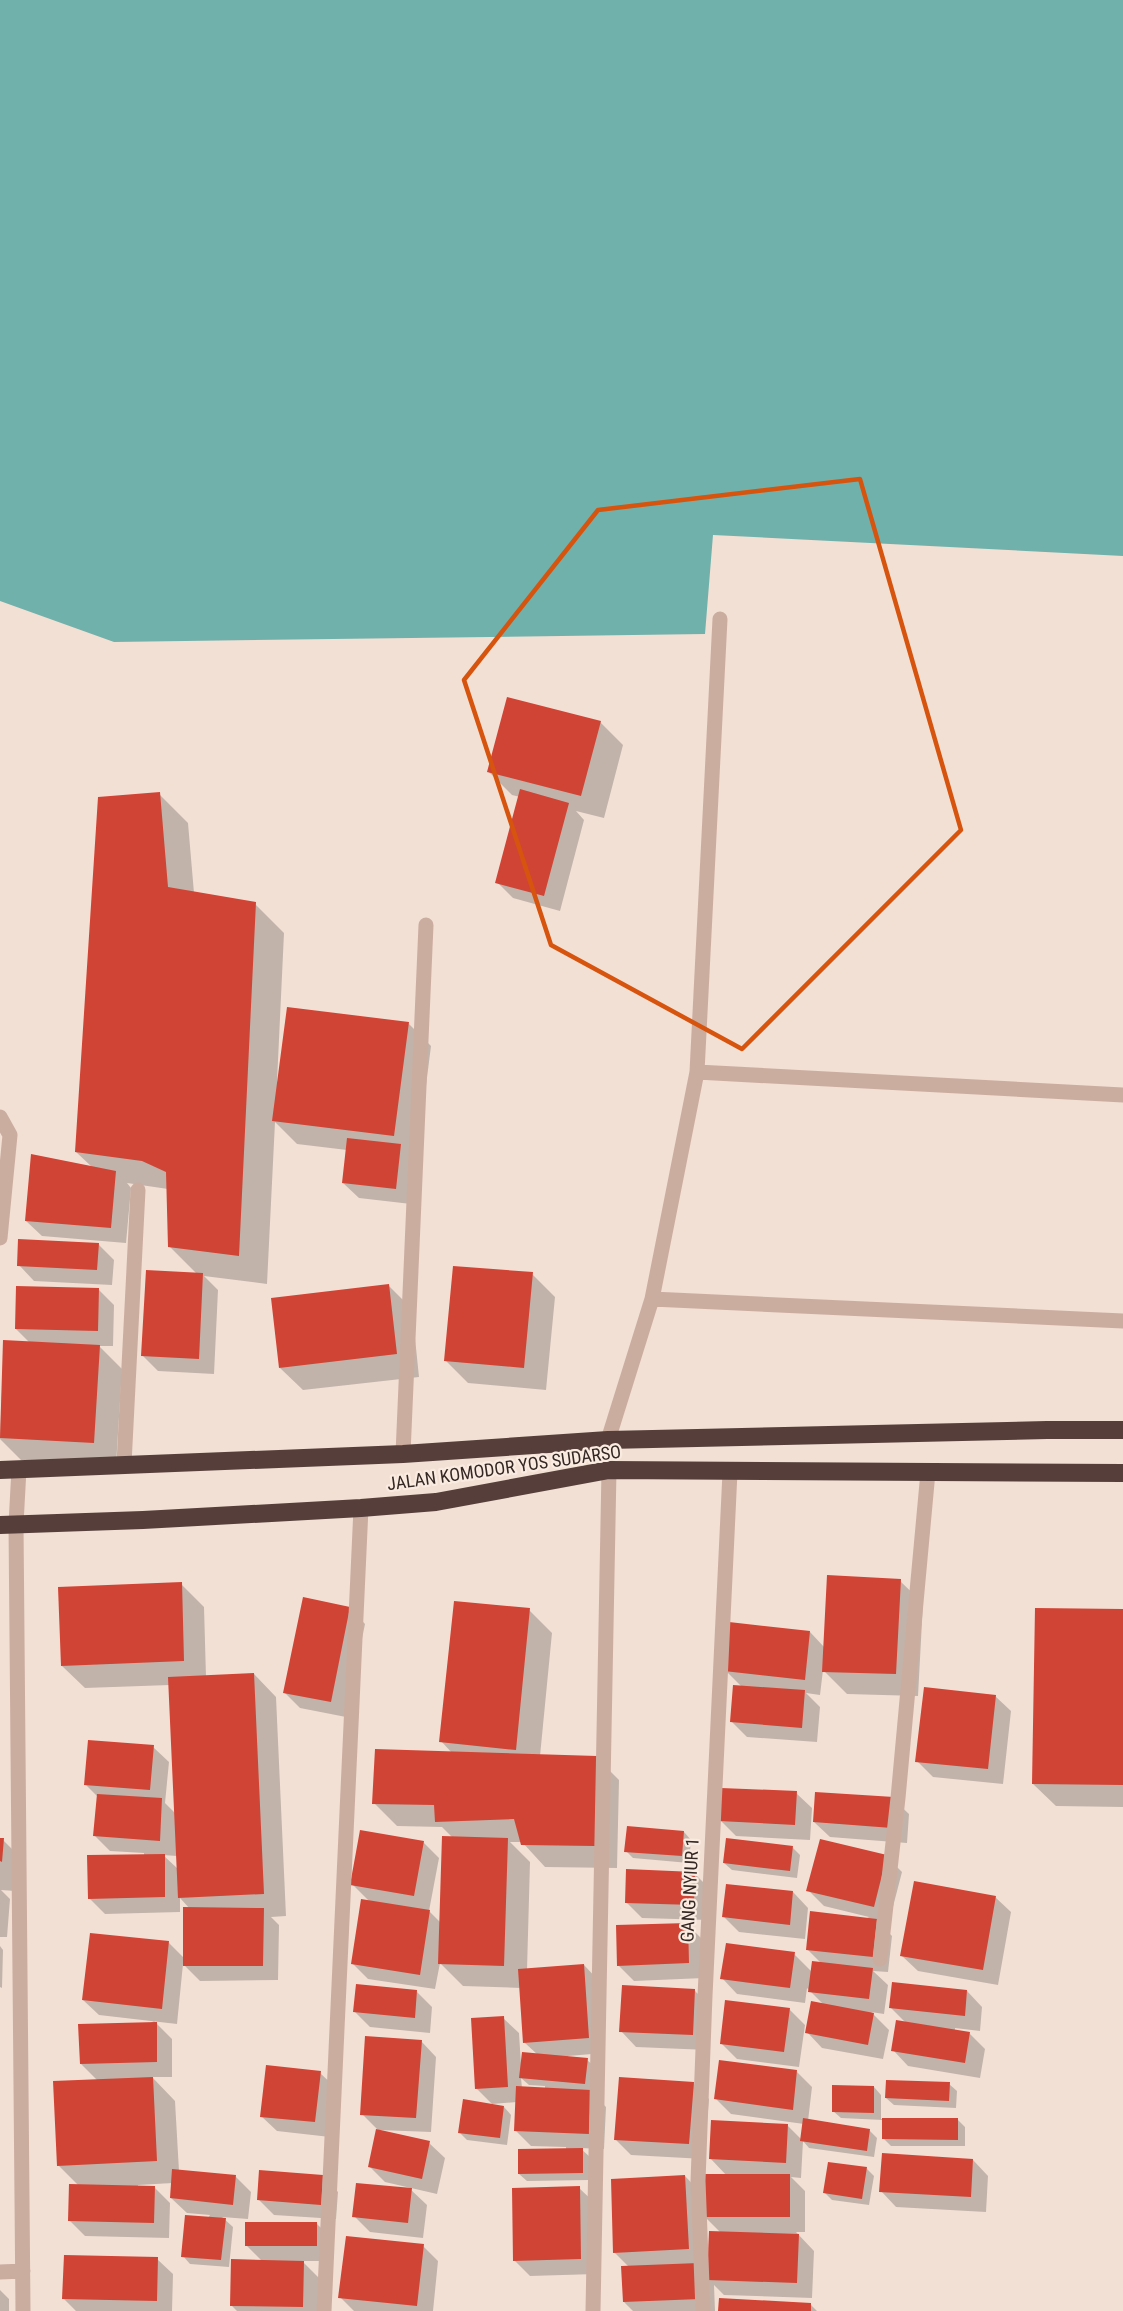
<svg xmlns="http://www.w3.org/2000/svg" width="1123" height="2311" font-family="'Roboto Condensed',sans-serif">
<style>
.water{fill:#71b1ab}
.shadow{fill:#0003;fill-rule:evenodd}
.building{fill:#d04435}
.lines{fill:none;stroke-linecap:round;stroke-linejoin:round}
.lane{stroke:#cbada0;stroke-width:15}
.street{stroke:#cbada0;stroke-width:15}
.highway{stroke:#563f3a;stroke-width:18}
.marked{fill:none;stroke:#d6540e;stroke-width:4.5;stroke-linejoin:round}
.labels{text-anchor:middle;stroke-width:4.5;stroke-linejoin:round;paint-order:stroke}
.street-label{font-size:18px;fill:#342724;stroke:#faebe1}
</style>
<rect width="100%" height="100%" fill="#f2e0d4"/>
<path class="water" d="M0 0H1123V556L713 535 705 634 114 642 0 601Z"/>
<path class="shadow" d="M600 722 623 745 604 818 576 811 584 820 560 911 513 898 497 882 520 797 512 795 489 772Z
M159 794 188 823 194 893 255 904 284 933 277 1082 408 1023 431 1046 411 1204 359 1198 343 1183 347 1150 297 1144 275 1122 267 1284 204 1276 218 1290 214 1374 158 1371 143 1356 197 1274 169 1246 168 1189 127 1183 131 1188 126 1243 42 1236 26 1221 92 1167 76 1152Z
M98 1244 114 1260 112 1285 34 1281 19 1265Z
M532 1274 555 1297 546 1390 468 1383 445 1360Z
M389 1286 412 1309 419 1377 303 1390 280 1368Z
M99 1290 114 1305 113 1346H99L122 1369 116 1465 21 1460 0 1439 4 1341 30 1343 16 1329Z
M900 1581 923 1603 918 1696 847 1694 823 1670 820 1695 806 1693 820 1707 817 1742 747 1737 732 1722 742 1687 726 1671 810 1632 825 1648Z
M181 1584 204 1607 206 1677 254 1674 276 1697 286 1916 271 1917 279 1925 278 1980 200 1981 183 1964 177 2024 99 2015 83 2000 168 1942 184 1958 190 1909 180 1898V1912L105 1914 89 1898 144 1856V1853L110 1851 95 1836 98 1797 86 1785 153 1747 169 1762 165 1803 175 1813 170 1685 85 1688 62 1666ZM163 1855 177 1856 178 1869Z
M350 1608 365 1624 346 1717 300 1708 284 1692Z
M529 1610 552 1633 540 1756 597 1758 619 1780 617 1868 545 1867 522 1842H510L530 1862 527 1970 584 1965 599 1981 604 2053 568 2056V2058L587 2060 595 2067 592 2093 606 2107 604 2149 580 2148 590 2157V2180L527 2181 519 2174 566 2150V2147L531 2146 515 2130 517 2102 492 2104 476 2088 503 2018 519 2033 521 2065 538 2055 525 2043 521 1988 463 1986 440 1963 435 1989 368 1979 352 1963 370 1902 352 1884 423 1842 439 1858 429 1911 441 1923 453 1838 442 1827 397 1826 374 1803 452 1753 441 1741ZM521 2078 529 2085 545 2086V2089L522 2088Z
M1123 1610V1807L1056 1806 1033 1784Z
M995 1696 1011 1711 1003 1784 933 1777 917 1761Z
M796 1793 812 1808 810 1840 736 1836 720 1820Z
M893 1799 909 1814 907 1843 830 1837 814 1822Z
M684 1832 691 1840 689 1863 633 1858 626 1851Z
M0 1839 3 1840 18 1855 15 1891 1 1890 10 1899 7 1937H0Z
M792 1847 800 1855 797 1878 732 1870 724 1863Z
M886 1856 902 1872 889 1922 875 1919 892 1936 888 1972 873 1971 888 1985 884 2014 871 2012 889 2030 883 2059 822 2048 807 2032 824 2005 807 1988 805 2003 737 1994 722 1978 794 1954 812 1972 822 1964 808 1950 869 1917 824 1906 808 1890Z
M694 1873 710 1889 709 1920 642 1918 626 1902Z
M793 1892 808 1908 805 1939 739 1932 723 1916Z
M995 1897 1011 1912 998 1985 918 1971 902 1956Z
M687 1924 703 1940 704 1978 634 1981 618 1965Z
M0 1946 3 1950 2 1988 0 1987Z
M694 1990 710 2006 708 2050 636 2047 621 2031Z
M416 1991 432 2007 430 2033 370 2027 355 2012Z
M967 1991 982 2007 980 2031 955 2028V2031L969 2033 985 2049 980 2078 908 2066 893 2050 906 2023 890 2007Z
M789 2009 805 2025 799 2067 737 2059 722 2044Z
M154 2021 172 2039V2077H152L175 2101 179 2171 236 2177 251 2192 248 2219 222 2217 233 2227 229 2267 190 2264 183 2256 210 2215 187 2213 171 2198 173 2183 138 2185V2188H155L170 2203 169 2238 85 2236 69 2220 79 2186 58 2165 98 2081 81 2064Z
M421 2041 436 2057 431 2132 379 2130V2131L429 2143 445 2158 437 2194 385 2182 370 2167 378 2130 362 2114Z
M796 2071 812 2087 808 2121 869 2130 877 2138 874 2157 809 2148 803 2141 801 2178 791 2177 805 2191V2232H796L814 2251 812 2298 724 2295 714 2285 715 2311H633L624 2302 629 2267 614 2252 685 2176 700 2192 703 2264 721 2233 705 2217 727 2176 710 2158 787 2125 801 2139 804 2124 731 2114 715 2098Z
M320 2073 336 2088 330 2137 277 2131 261 2116Z
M693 2083 709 2099 704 2159 631 2155 615 2139Z
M949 2084 957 2091 956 2108 894 2105 886 2098Z
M874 2087 881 2095V2119L958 2120 965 2127V2146H891L883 2138V2120L841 2118 833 2111Z
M504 2107 511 2115 507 2145 467 2140 460 2133Z
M973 2160 988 2176 986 2212 896 2207 881 2191Z
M866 2168 874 2176 869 2205 832 2200 825 2193Z
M323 2176 338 2192 336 2219 274 2215 258 2199Z
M409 2188 427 2205 423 2238 370 2232 354 2216Z
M579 2188 595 2203 596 2274 530 2276 514 2260Z
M316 2223 332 2239V2261H302L319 2278 318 2311H237L231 2305 262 2261 246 2245Z
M423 2246 438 2261 433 2311H354L340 2297Z
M157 2259 173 2274 172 2311H76L64 2299Z
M0 2290 9 2299V2311H0Z
M810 2304 817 2311H720Z"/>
<path class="building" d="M507 697 601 721 581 796 487 772Z
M520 789 569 803 544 896 495 883Z
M160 792 168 887 256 902 239 1256 168 1247 166 1172 142 1161 75 1152 98 797Z
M287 1007 409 1022 394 1136 272 1121Z
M347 1138 401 1144 396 1189 342 1183Z
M31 1154 116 1171 111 1228 25 1221Z
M18 1239 99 1243 97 1270 17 1266Z
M453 1266 533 1272 524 1368 444 1361Z
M146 1270 203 1273 199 1359 141 1356Z
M389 1284 397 1354 279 1368 271 1298Z
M16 1286 99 1288 98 1331 15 1329Z
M3 1340 100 1345 94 1443 0 1438Z
M827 1575 901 1579 896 1674 822 1672Z
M182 1582 184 1661 61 1666 58 1587Z
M303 1597 350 1607 331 1702 283 1693Z
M454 1601 530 1608 516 1750 439 1742Z
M1035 1608 1123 1609V1785L1032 1784Z
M729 1622 810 1631 805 1680 724 1671Z
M254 1673 264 1894 178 1898 168 1677Z
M733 1685 805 1690 802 1728 730 1722Z
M924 1687 996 1695 988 1769 915 1762Z
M88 1740 154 1745 150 1790 84 1785Z
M375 1749 597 1756 595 1846 521 1845 514 1819 435 1822 434 1805 372 1804Z
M721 1788 797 1791 795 1825 719 1821Z
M815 1792 894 1797 892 1828 813 1822Z
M97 1794 162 1798 160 1841 93 1836Z
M627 1826 684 1831 682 1856 624 1852Z
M360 1830 424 1841 414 1896 350 1885Z
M442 1836 508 1838 504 1966 438 1964Z
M0 1838H4L2 1862 0 1861Z
M726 1838 793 1846 790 1871 723 1863Z
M820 1839 887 1855 874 1907 806 1891Z
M165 1854V1897L88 1899 87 1855Z
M626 1869 695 1872 694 1905 625 1903Z
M914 1881 996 1896 983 1970 900 1956Z
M726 1884 793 1891 790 1925 722 1917Z
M361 1899 430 1910 420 1975 351 1964Z
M183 1907 264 1908 263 1966H183Z
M810 1911 877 1919 873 1957 806 1950Z
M688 1923 689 1963 617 1966 616 1925Z
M90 1933 169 1941 162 2009 82 2000Z
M726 1943 795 1952 790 1988 720 1979Z
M812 1961 873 1968 869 1999 808 1992Z
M584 1964 589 2038 523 2043 518 1969Z
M892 1982 967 1990 965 2016 889 2008Z
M356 1984 417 1990 415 2018 353 2012Z
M622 1985 695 1989 693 2035 619 2032Z
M725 2000 790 2008 784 2052 720 2044Z
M811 2001 874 2013 868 2045 805 2033Z
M504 2016 508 2087 475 2089 471 2018Z
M896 2020 970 2032 965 2063 891 2051Z
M157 2022V2062L80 2064 78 2024Z
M365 2036 422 2040 416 2118 360 2115Z
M522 2052 588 2058 585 2084 519 2078Z
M719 2060 797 2070 793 2110 714 2099Z
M266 2065 321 2071 315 2122 260 2117Z
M153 2077 157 2161 57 2166 53 2081Z
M619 2077 694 2082 689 2144 614 2140Z
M886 2080 950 2082 949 2101 885 2098Z
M832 2085 874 2086V2113L832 2112Z
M516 2086 591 2090 589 2134 514 2131Z
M463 2099 504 2106 500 2138 458 2133Z
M803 2118 870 2129 867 2151 800 2141Z
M882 2118H958V2140L882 2139Z
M711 2120 788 2124 786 2163 709 2159Z
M376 2129 430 2141 422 2179 368 2167Z
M583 2148V2173L518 2174V2149Z
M882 2153 973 2159 971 2197 879 2192Z
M828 2162 867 2167 862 2199 823 2193Z
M172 2169 236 2175 233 2205 170 2198Z
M259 2170 323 2175 321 2205 257 2200Z
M704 2174H790V2217H703Z
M685 2175 689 2249 613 2253 611 2179Z
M356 2183 412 2188 408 2223 352 2217Z
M69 2184 155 2186 154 2223 68 2221Z
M580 2186 581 2259 513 2261 512 2188Z
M185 2215 226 2218 221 2260 181 2257Z
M245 2222H317V2246H245Z
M709 2231 799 2234 797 2283 707 2280Z
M346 2236 424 2244 417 2306 338 2298Z
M64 2255 158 2257 157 2301 62 2299Z
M231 2259 304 2261 303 2307 230 2306Z
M699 2263 700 2299 623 2302 621 2266Z
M719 2298 811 2303V2311H718Z"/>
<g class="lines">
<path class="lane" d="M697 1072 1123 1095
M652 1299 1123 1321
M608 1440 652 1299 697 1072 720 619"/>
<path class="street" d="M0 1117 10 1135 0 1238
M403 1454 426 925
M124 1464 138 1190
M19 1469 16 1524 23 2311
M880 1959 898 1798 928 1472
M0 2272 23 2271
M324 2311 361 1508
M593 2311 609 1470
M703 2311 698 2181 705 1996 730 1472"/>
<path class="highway" d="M0 1470 403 1454 608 1440 1047 1430H1123
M0 1525 143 1520 361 1508 436 1502 609 1470 1123 1473"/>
</g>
<path class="marked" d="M860 479 961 830 742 1049 551 945 464 680 598 510Z"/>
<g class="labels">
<g class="street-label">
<text transform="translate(504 1468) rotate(-8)" y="6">JALAN KOMODOR YOS SUDARSO</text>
<text transform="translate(690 1890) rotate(-87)" y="6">GANG NYIUR 1</text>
</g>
</g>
</svg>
